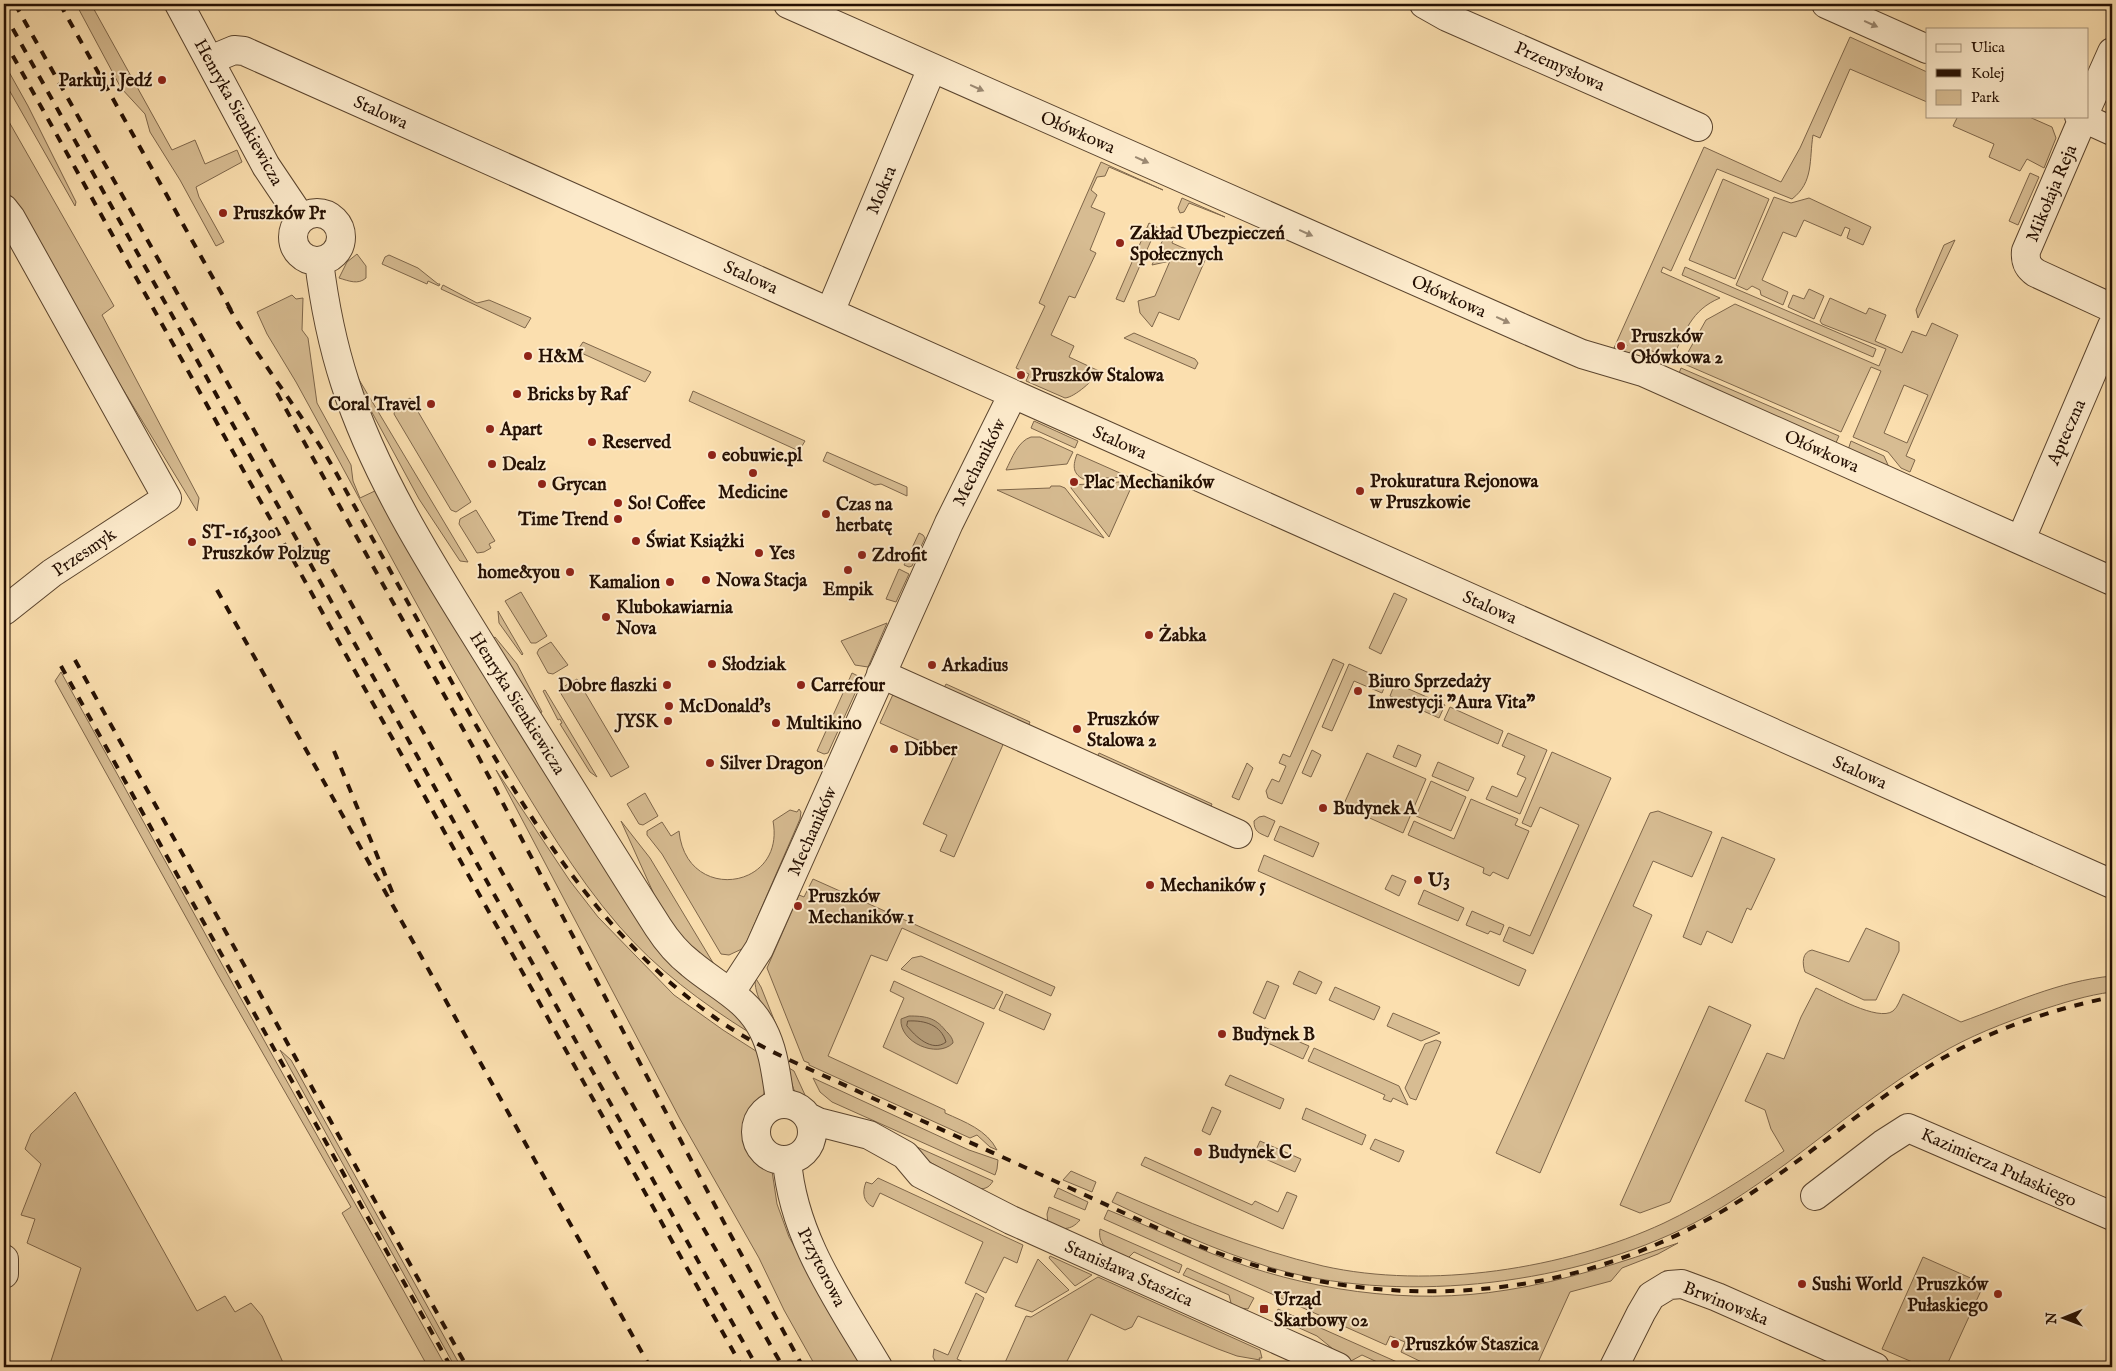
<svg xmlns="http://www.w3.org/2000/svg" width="2116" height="1371" font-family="'IM FELL English',serif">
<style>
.green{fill:#d7bc92;stroke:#7e664a;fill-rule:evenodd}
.water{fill:#b29975;stroke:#7a6247}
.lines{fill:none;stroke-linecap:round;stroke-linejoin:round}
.shore{stroke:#6c543c;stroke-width:1}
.minor-casing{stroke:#5a442e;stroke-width:30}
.minor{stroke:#fceacb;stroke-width:28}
.rail{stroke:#251003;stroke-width:4;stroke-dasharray:9 9;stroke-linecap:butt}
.oneway{fill:#9b8871}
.poi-dot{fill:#8f2418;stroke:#fceacb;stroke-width:2}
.labels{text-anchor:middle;stroke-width:4;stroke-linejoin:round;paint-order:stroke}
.street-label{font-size:18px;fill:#251003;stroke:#fceacb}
.poi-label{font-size:18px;font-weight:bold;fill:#251003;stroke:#fceacb;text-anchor:start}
</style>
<rect width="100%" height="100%" fill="#fbdfaf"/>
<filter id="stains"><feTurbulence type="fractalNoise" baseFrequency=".004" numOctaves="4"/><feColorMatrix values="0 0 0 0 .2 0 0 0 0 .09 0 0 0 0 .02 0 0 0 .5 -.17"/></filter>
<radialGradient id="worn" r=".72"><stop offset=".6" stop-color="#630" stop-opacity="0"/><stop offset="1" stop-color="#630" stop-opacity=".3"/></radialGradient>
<path class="green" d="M76 4H91L172 150 195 140 205 164 237 150 242 162 196 187 199 197 224 242 216 246 180 180 150 132 145 114 121 88Z
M1850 37 1927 72V102L1850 69 1820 138 1813 135C1809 160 1814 182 1792 199L1717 169 1671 271 1663 267 1661 272 1720 298C1691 310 1685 332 1672 359L1647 349 1626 353 1624 352 1627 345 1619 341 1614 348 1704 147 1781 182 1800 148Z
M4 63 28 106 76 202 75 206 4 81Z
M4 113 114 306 102 315 199 498 197 511 113 373 30 229 4 193Z
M1953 116H2027L2052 127 2056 138 2044 168 2027 159 2020 171 1989 157 1994 144 1953 126 1957 118Z
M1101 162 1163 190 1109 167 1105 176 1097 177 1091 190 1097 195 1091 207 1105 213 1090 250 1096 253 1075 298 1069 296 1051 335 1074 346 1069 357 1099 371C1094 380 1075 397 1065 398L1026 381 1029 374 1016 368 1045 306 1039 303Z
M2030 173 2039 177 2018 225 2009 221Z
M1723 179 1769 199 1735 279 1689 260Z
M1774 197 1791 203 1809 198 1871 227 1863 245 1847 238 1850 229 1845 227 1841 236 1804 220 1796 237 1783 232 1762 280 1788 292 1783 305 1761 295 1760 290 1752 286 1747 290 1736 285Z
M1182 198 1225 217 1189 203 1184 212 1180 213 1178 208Z
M1149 223 1157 227 1124 302 1116 299Z
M1173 227 1177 229 1172 243 1206 258 1179 320 1159 312 1152 327 1140 313 1138 301 1155 296 1170 261 1152 265 1167 230Z
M1955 240 1918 318 1916 310 1944 245Z
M357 254 366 266V278C358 285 349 281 339 278L347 262Z
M389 255 418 268 438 284H440L439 286 428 281 427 284 382 264 385 257Z
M1685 267 1876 349 1873 357 1682 275Z
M443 285 477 303 489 300 531 318 525 328 441 289Z
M1809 289 1824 296 1814 319 1788 307 1793 295 1804 299Z
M292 295 296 299 303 298 302 330 308 338 317 403 351 465 353 481 360 498 379 489 463 635 750 1033C702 1003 656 969 619 926 574 874 540 815 504 756 430 634 365 507 296 382L267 334 257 312Z
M1830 298 1866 314 1869 308 1886 315 1875 341 1902 353 1912 331 1926 336 1932 323 1958 335 1906 456 1915 460 1910 472 1901 468 1888 452 1853 437 1881 371 1871 367 1841 432 1682 363 1706 320 1735 304 1879 366 1886 349 1822 324 1820 321ZM1904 385 1928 395 1907 443 1884 433Z
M1134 333 1195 359 1198 363 1195 369 1124 338Z
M583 342 651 372 645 382 577 351Z
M349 362 361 383 468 562 460 561 419 499 362 394Z
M1681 368 1839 436 1835 445 1678 376Z
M693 391 805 441 799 451 689 401Z
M410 398 471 502 456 512 451 510 394 414 396 406Z
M1034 421 1078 441 1075 448 1031 428Z
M1031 437H1040L1073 452 1067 464 1006 470C1012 458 1018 441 1031 437Z
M1851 441 1884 456 1892 474 1848 450Z
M827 452 907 487V496L881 484 875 485 823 461Z
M1077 454 1129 477 1083 479C1072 473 1073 465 1077 454Z
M1134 481 1109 537 1071 488 1072 485Z
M1051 486H1060L1065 488 1104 538 997 490 1050 488Z
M476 510 495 541 489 544 491 548 484 552 477 553 459 524 460 519Z
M919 533 923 535 925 538 912 566 909 567 904 565Z
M899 569 909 574 896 602 886 599Z
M521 592 547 636 536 643H531L505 601Z
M1394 593 1407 599 1381 654 1369 648Z
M498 611 523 654 522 655 499 623Z
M887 623 868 667 855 665 841 641Z
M495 637 517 664 542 712 537 715 491 640Z
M551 642 568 665 553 674 548 673 537 653 539 649Z
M1333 659 1344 664 1282 804 1268 798 1266 791 1272 779 1279 782 1286 766 1279 763 1283 754 1290 757Z
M1349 664 1387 681 1382 693 1354 681 1332 731 1322 727Z
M61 672 240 997 446 1367H428L342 1213 351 1207 218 975 55 681Z
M852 673 862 678 828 753 824 754 817 751Z
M577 679 629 767 611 777 560 692 561 688Z
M1395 683 1445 705 1439 718 1390 696Z
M946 684 1030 722 1025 733 941 694Z
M545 690 597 777 590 772 560 724 562 723 560 719 558 720 543 691Z
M895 690 1005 740 954 857 940 851 947 835 923 824 954 756 880 723Z
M1450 707 1503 731 1498 744 1444 720Z
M1508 733 1547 750 1520 814 1486 799 1492 786 1517 797 1526 778 1517 774 1525 756 1502 746Z
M1398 745 1421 755 1416 767 1393 757Z
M1312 750 1321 755 1311 777 1302 773Z
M1552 752 1611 778 1533 954 1503 941 1509 927 1530 936 1579 825 1540 807 1531 827 1522 823Z
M1099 753 1212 804 1208 813 1095 762Z
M1367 753 1426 779 1403 833 1343 806Z
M1438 762 1474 778 1468 791 1432 776Z
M1247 763 1253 768 1239 800 1232 797Z
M496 770 570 881 598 917 674 995 723 1030 759 1053 765 1083 764 1093 761 1101 750 1119 748 1134 750 1143 753 1151 772 1171 777 1204 789 1237 864 1367H816L784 1310 759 1258 680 1119Z
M1431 781 1466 797 1451 831 1416 816Z
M645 793 658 816 643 825 639 824 627 804Z
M1471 799 1518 819 1515 825 1529 831 1508 879 1493 872 1490 876 1483 873 1484 868 1408 835 1414 821 1454 839Z
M799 809 801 812 800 819 744 948 729 955 721 954 662 854 647 835V831L662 822 671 836 679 831C686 904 786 890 773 821L790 810 797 812Z
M1658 811 1712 832 1692 877 1653 861 1633 906 1652 915 1540 1173 1496 1153 1650 813Z
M1264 816 1275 821 1268 837C1259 833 1254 832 1254 821L1259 817Z
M621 821 650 858 715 966 688 945 662 912Z
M1280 826 1319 843 1313 857 1274 840Z
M1722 837 1775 859 1751 910 1747 908 1732 943 1707 931 1701 945 1683 937Z
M1264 855 1526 970 1519 986 1258 871Z
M1392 875 1406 881 1399 896 1385 889Z
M813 879 1055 987 1051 996 902 928 887 961 871 955 828 1056 945 1110V1113C965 1122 987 1130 997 1150L990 1147 977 1135 970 1138 809 1065V1063L804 1061 767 968 799 895 804 897Z
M1424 890 1464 908 1458 921 1418 904Z
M1472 911 1504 925 1500 935 1490 931 1488 934 1466 925Z
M1866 928 1899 942V951L1876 1000H1864L1805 972C1802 963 1802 952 1812 950L1849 962Z
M921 956 1003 992 994 1009 901 969 912 958Z
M1299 971 1322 982 1316 994 1293 984Z
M2112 976V992C2087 995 2063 1003 2038 1011 2004 1023 1969 1036 1938 1055 1885 1086 1836 1126 1787 1163 1753 1188 1718 1212 1680 1230 1563 1286 1394 1305 1269 1267 1214 1250 1163 1226 1112 1202L1117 1192C1184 1221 1251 1249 1323 1266 1430 1290 1565 1269 1664 1223 1706 1203 1745 1178 1784 1151L1771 1129 1765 1110 1745 1101 1767 1053 1784 1059 1801 1017 1816 988C1832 995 1878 1022 1893 1011 1898 1007 1900 999 1903 994L1961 1022C2011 1004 2059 981 2112 976Z
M755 977 761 987 777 1027C766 1011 754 997 755 977Z
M894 981 984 1023 957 1084 883 1047 904 998 890 991Z
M1267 981 1279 986 1265 1019 1253 1013Z
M1335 987 1380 1007 1374 1020 1329 1000Z
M1006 994 1051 1014 1044 1030 999 1010Z
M1709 1006 1751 1025 1670 1202 1640 1213 1620 1205Z
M1393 1013 1440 1033 1421 1041 1387 1026Z
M1264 1027 1309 1046 1303 1059 1259 1039Z
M1436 1040 1441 1042 1416 1100 1410 1098 1405 1088 1425 1044Z
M1314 1048 1399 1086 1408 1105 1393 1098 1391 1102 1383 1099 1385 1095 1308 1061Z
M280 1050 291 1060 461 1367H455Z
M789 1068 794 1071 805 1095 818 1109C797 1106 791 1087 789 1068Z
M1230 1075 1284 1099 1280 1109 1225 1085Z
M813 1078 969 1150 998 1160 997 1169 995 1175 832 1102 820 1092Z
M75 1092 197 1311 225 1296 235 1312 251 1303 262 1316 285 1367H49L81 1268 27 1243 35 1219 21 1215 41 1164 25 1149 31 1134Z
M1212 1107 1221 1111 1210 1135 1202 1131Z
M1306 1108 1366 1135 1362 1145 1302 1119Z
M850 1117 993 1181C989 1188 984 1190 976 1188Z
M1375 1139 1404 1151 1399 1162 1370 1149Z
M1260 1141 1301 1159 1295 1172 1254 1154Z
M1145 1157 1252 1205 1255 1201 1278 1212 1287 1192 1297 1196 1283 1229 1141 1165Z
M1071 1171 1096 1182 1092 1192 1063 1180Z
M878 1178 1023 1245 1017 1263 1004 1257 986 1293 965 1283 983 1242 880 1193 873 1207C863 1202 862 1192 866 1182L872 1184Z
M1058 1188 1088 1202 1085 1210 1054 1197Z
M1049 1207 1080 1220C1071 1231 1061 1230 1048 1225L1047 1214Z
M1108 1210C1143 1224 1178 1240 1213 1254 1304 1290 1409 1306 1507 1290 1565 1281 1622 1262 1678 1243L1658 1254 1622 1268 1611 1281 1570 1292 1536 1367H1432L1401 1352 1405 1342 1390 1336 1386 1345 1104 1219Z
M1100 1229 1182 1265 1179 1273 1134 1252 1126 1260C1112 1252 1097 1247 1100 1229Z
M1050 1256 1092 1275 1075 1286 1049 1258Z
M1923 1257 1984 1284 1946 1367H1924L1882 1349Z
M1038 1259 1069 1290 1032 1312 1015 1306Z
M1187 1268 1254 1298 1248 1309 1232 1307 1229 1295 1183 1275Z
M1098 1277 1260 1350 1262 1358H1259L1260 1360 1237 1356 1218 1349 1138 1316 1132 1327 1125 1330 1091 1314 1064 1367H1003L1026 1316 1031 1317Z
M976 1293 984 1298 957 1359 970 1365 969 1367H938L933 1357 934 1349 948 1355Z
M1278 1309 1397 1362 1395 1367H1388L1362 1355 1351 1361 1344 1358 1317 1336 1275 1317Z"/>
<path class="water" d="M909 1016C924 1016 935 1017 945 1030 949 1034 953 1038 953 1043 937 1059 899 1042 901 1019Z"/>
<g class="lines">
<path class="shore" d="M908 1021C925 1020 941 1025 946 1042 932 1053 915 1036 907 1026Z"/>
<defs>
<path id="minor" d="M179 4 266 166 301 218
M788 4 1522 328 1582 354 1643 372 2112 581
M1424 4 1447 17 1698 127
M1826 4 1927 49
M210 60 234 50 244 51 2112 884
M2087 108 2112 52
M2079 116 2112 131
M2084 116 2026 251C2025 261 2027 267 2036 273L2112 308
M4 209 11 218 167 498 52 573 4 611
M293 237a24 24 0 1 1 48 0a24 24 0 1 1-48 0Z
M319 261C324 302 332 343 345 383 378 487 448 590 505 683 556 764 606 846 658 927 667 941 678 954 691 964 717 986 747 998 763 1030 775 1053 776 1079 781 1104
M830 312 932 68
M2021 539 2112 326
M881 674 1238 834
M731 992 759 949 949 523 1013 394
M756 1132a28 28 0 1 1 56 0a28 28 0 1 1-56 0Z
M808 1117 818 1122 869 1135 905 1155 921 1174 1011 1220 1338 1367
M787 1160C793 1238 839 1301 878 1367
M1815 1196 1883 1144 1908 1128 2112 1216
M4 1259V1274
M1614 1367 1641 1313 1651 1296 1669 1285 1682 1284 1717 1297 1875 1367"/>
</defs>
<use href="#minor" class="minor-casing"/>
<use href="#minor" class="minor"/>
<path class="rail" d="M15 4 623 1088 783 1367
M60 4 232 312
M4 13 757 1367
M4 40 742 1367
M228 306C262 365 306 418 339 478 372 538 405 597 438 657 510 788 589 929 714 1017 757 1048 806 1067 853 1089 926 1123 999 1155 1072 1189 1127 1214 1181 1241 1238 1260 1349 1297 1469 1302 1582 1271 1644 1253 1703 1226 1756 1190 1820 1148 1877 1096 1943 1058 1996 1028 2053 1009 2112 997
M277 393 478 756 729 1232 803 1367
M217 590 650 1367
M75 660 467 1367
M61 666 451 1367
M334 751 393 894"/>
</g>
<defs><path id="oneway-solid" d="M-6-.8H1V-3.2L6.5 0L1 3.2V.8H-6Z" transform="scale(1.25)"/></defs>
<g class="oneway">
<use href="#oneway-solid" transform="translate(1871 24) rotate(24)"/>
<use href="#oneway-solid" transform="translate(977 88) rotate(24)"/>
<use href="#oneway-solid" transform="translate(1142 160) rotate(24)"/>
<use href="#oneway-solid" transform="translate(1306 233) rotate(24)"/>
<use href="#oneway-solid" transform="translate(1503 320) rotate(25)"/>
</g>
<g class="poi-dot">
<circle cx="162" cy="80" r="5"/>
<circle cx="223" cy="213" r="5"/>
<circle cx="1120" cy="243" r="5"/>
<circle cx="1621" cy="346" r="5"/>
<circle cx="528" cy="356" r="5"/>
<circle cx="1021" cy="375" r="5"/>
<circle cx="517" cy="394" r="5"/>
<circle cx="431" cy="404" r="5"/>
<circle cx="490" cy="429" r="5"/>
<circle cx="592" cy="442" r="5"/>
<circle cx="712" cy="455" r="5"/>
<circle cx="492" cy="464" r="5"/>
<circle cx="753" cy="473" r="5"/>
<circle cx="1074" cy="482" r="5"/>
<circle cx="542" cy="484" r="5"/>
<circle cx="1360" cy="491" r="5"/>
<circle cx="618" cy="503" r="5"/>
<circle cx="826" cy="514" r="5"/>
<circle cx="618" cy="519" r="5"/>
<circle cx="636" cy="541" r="5"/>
<circle cx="192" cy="542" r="5"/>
<circle cx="759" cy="553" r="5"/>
<circle cx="862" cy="555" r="5"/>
<circle cx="848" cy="570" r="5"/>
<circle cx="570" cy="572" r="5"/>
<circle cx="706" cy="580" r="5"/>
<circle cx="670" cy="582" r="5"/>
<circle cx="606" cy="617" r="5"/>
<circle cx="1149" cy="635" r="5"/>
<circle cx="712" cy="664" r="5"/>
<circle cx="932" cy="665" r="5"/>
<circle cx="667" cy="685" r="5"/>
<circle cx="801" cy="685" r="5"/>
<circle cx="1358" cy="691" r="5"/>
<circle cx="669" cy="706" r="5"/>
<circle cx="668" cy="721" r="5"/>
<circle cx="776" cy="723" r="5"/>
<circle cx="1077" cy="729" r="5"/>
<circle cx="894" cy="749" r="5"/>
<circle cx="710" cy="763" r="5"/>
<circle cx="1323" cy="808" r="5"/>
<circle cx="1418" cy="880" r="5"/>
<circle cx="1150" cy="885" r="5"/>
<circle cx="798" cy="906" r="5"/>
<circle cx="1222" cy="1034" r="5"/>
<circle cx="1198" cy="1152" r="5"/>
<circle cx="1802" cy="1284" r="5"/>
<circle cx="1998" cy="1294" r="5"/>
<rect x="1259" y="1304" width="10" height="10" rx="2.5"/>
<circle cx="1395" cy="1344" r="5"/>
</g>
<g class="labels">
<g class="street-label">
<text transform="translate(1560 66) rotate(24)" y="6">Przemysłowa</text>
<text transform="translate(239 112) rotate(61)" y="6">Henryka Sienkiewicza</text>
<text transform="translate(381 112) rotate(24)" y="6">Stalowa</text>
<text transform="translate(1078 132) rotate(24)" y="6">Ołówkowa</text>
<text transform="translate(881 190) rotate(-67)" y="6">Mokra</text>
<text transform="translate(2051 193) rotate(-67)" y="6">Mikołaja Reja</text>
<text transform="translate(751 277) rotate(24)" y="6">Stalowa</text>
<text transform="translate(1449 296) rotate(24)" y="6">Ołówkowa</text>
<text transform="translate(2066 432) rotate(-66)" y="6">Apteczna</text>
<text transform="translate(1120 442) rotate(24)" y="6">Stalowa</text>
<text transform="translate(1822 451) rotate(24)" y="6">Ołówkowa</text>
<text transform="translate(979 462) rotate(-63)" y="6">Mechaników</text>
<text transform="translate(84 552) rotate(-34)" y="6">Przesmyk</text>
<text transform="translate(1490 607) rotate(24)" y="6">Stalowa</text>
<text transform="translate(518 703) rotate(58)" y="6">Henryka Sienkiewicza</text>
<text transform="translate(1860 772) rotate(24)" y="6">Stalowa</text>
<text transform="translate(812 831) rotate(-66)" y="6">Mechaników</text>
<text transform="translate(1999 1167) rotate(24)" y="6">Kazimierza Pułaskiego</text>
<text transform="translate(822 1267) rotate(63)" y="6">Przytorowa</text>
<text transform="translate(1129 1273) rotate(24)" y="6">Stanisława Staszica</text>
<text transform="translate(1726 1303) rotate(22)" y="6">Brwinowska</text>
</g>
<g class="poi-label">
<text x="152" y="86" text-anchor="end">Parkuj i Jedź</text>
<text x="233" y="219">Pruszków Pr</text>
<text x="1130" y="239">Zakład Ubezpieczeń<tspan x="1130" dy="21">Społecznych</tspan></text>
<text x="1631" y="342">Pruszków<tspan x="1631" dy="21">Ołówkowa 2</tspan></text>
<text x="538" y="362">H&amp;M</text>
<text x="1031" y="381">Pruszków Stalowa</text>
<text x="527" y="400">Bricks by Raf</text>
<text x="421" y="410" text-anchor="end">Coral Travel</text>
<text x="500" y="435">Apart</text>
<text x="602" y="448">Reserved</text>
<text x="722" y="461">eobuwie.pl</text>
<text x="502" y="470">Dealz</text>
<text x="1370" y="487">Prokuratura Rejonowa<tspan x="1370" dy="21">w Pruszkowie</tspan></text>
<text x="1084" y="488">Plac Mechaników</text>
<text x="552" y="490">Grycan</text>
<text x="753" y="498" text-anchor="middle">Medicine</text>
<text x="628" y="509">So! Coffee</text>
<text x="836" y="510">Czas na<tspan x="836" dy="21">herbatę</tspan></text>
<text x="608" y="525" text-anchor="end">Time Trend</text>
<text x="202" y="538">ST-16,300<tspan x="202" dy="21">Pruszków Polzug</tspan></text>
<text x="646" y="547">Świat Książki</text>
<text x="769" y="559">Yes</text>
<text x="872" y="561">Zdrofit</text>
<text x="560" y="578" text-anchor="end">home&amp;you</text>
<text x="716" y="586">Nowa Stacja</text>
<text x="660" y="588" text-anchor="end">Kamalion</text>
<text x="848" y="595" text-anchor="middle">Empik</text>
<text x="616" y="613">Klubokawiarnia<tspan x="616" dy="21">Nova</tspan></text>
<text x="1159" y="641">Żabka</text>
<text x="722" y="670">Słodziak</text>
<text x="942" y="671">Arkadius</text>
<text x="1368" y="687">Biuro Sprzedaży<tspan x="1368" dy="21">Inwestycji "Aura Vita"</tspan></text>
<text x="657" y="691" text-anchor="end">Dobre flaszki</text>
<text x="811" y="691">Carrefour</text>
<text x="679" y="712">McDonald's</text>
<text x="1087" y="725">Pruszków<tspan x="1087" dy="21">Stalowa 2</tspan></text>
<text x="658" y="727" text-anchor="end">JYSK</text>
<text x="786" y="729">Multikino</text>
<text x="904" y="755">Dibber</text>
<text x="720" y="769">Silver Dragon</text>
<text x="1333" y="814">Budynek A</text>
<text x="1428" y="886">U3</text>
<text x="1160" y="891">Mechaników 5</text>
<text x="808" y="902">Pruszków<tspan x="808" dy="21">Mechaników 1</tspan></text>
<text x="1232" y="1040">Budynek B</text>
<text x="1208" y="1158">Budynek C</text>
<text x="1812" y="1290">Sushi World</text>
<text x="1988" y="1290" text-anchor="end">Pruszków<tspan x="1988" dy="21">Pułaskiego</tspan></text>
<text x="1274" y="1305">Urząd<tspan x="1274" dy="21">Skarbowy 02</tspan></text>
<text x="1405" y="1350">Pruszków Staszica</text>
</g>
</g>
<rect width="2116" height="1371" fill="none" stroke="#fbdfaf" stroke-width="20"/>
<rect x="5" y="5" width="2106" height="1361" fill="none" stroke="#251003" stroke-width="2.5"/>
<rect x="10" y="10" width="2096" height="1351" fill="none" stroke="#251003"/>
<rect x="1926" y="28" width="162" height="90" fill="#fceacb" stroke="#a6937b"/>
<rect x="1936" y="44" width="25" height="8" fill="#fceacb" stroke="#a6937b"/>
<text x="1971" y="52" font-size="15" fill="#251003">Ulica</text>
<rect x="1936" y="69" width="25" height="8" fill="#251003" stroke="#a6937b"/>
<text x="1971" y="78" font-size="15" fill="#251003">Kolej</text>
<rect x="1936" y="90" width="25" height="15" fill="#d7bc92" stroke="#a6937b"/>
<text x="1971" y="102" font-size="15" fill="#251003">Park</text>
<g transform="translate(2064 1318) rotate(269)" stroke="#fceacb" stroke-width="4" paint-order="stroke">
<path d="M0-4L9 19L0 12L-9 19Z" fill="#251003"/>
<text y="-8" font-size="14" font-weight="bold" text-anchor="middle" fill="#251003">N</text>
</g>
<rect width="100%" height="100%" filter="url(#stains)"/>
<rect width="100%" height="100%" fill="url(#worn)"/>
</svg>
